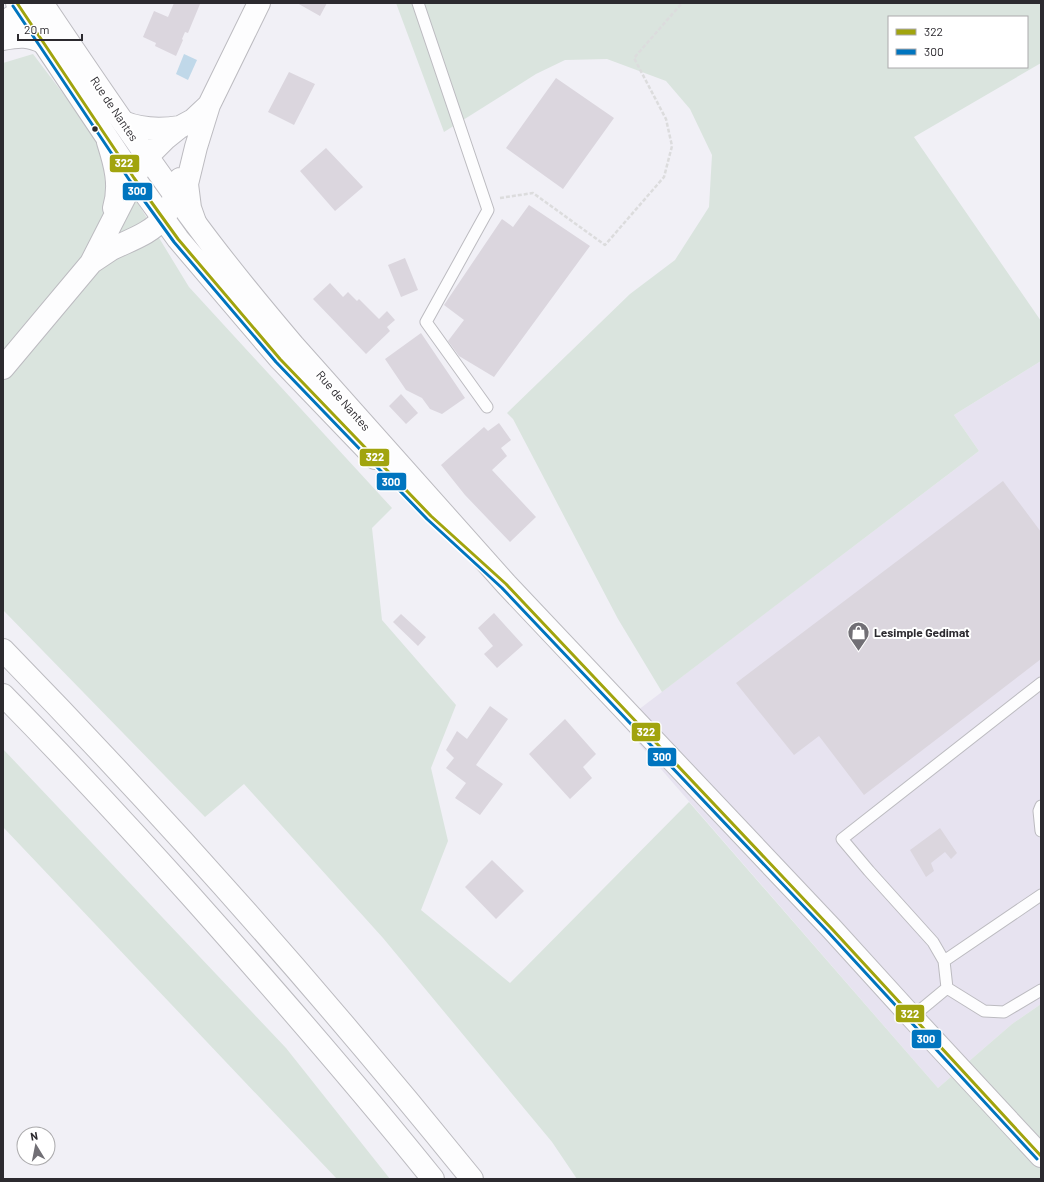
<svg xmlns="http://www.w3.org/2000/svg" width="1044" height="1182" font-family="Barlow,sans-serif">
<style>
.built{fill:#e7e3f0}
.green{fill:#dae4de;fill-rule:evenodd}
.water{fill:#c0d8e9}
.building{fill:#dbd6de}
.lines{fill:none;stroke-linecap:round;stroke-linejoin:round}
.service-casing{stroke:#bcbbc0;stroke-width:13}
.minor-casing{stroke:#bcbbc0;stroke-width:24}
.tertiary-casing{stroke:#bcbbc0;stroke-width:24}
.secondary-casing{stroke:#bcbbc0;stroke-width:24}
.trunk-casing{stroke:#bcbbc0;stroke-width:24}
.path{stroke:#dcdcdd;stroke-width:2.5;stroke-dasharray:4 2;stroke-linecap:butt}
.service{stroke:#fdfdfe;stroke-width:11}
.minor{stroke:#fdfdfe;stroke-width:22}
.tertiary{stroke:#fdfdfe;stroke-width:22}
.secondary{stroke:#fdfdfe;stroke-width:22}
.trunk{stroke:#fdfdfe;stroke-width:22}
.bus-1-casing{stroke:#fff;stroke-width:6}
.bus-2-casing{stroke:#fff;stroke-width:6}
.bus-1{stroke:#a1a40e;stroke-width:3}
.bus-2{stroke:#0075bf;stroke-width:3}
.bus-dot{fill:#2c2a2f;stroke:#fff;stroke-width:1.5}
.labels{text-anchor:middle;stroke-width:4;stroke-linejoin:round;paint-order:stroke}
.street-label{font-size:12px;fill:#2c2a2f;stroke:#fff}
.poi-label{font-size:12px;font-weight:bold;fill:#2c2a2f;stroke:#fff;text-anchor:start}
.line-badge{stroke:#fff;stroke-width:1.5}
.badge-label{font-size:11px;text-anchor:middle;font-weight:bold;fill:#fff}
</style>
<rect width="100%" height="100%" fill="#f1f0f6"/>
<path class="built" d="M1041 361V1004L1012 1024 938 1088 621 723 979 451 954 415Z"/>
<path class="green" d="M396 3H1041V63L914 137 1041 321V361L954 415 979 451 662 692 618 619 513 419 507 413 630 294 675 260 709 207 712 155 690 109 666 81 607 59 565 60 536 74 444 132ZM889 17H1027V67H889Z
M33 54 103 146 189 287 392 508 372 528 382 620 456 705 431 768 448 841 421 910 510 983 689 802 938 1088 1012 1024 1041 1004V1179H577L552 1142 383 938 244 784 205 817 3 610V63Z
M3 749 286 1048 390 1179H337L3 827Z"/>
<path class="water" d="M184 54 197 60 188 80 176 74Z"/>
<path class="building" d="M174 3H197L200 4 188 33 185 32 182 39 183 40 176 56 155 46 156 43 143 37 154 11 168 17Z
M297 3H327L320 16Z
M289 72 315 84 294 125 268 112Z
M556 78 614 118 563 189 506 148Z
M326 148 363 187 335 211 300 171Z
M529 205 590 246 494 377 459 356 448 341 464 320 444 305 502 219 513 227Z
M405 258 418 290 401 297 388 265Z
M330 283 343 297 348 292 357 301 359 299 379 319 387 311 395 320 387 327 390 331 366 354 313 299Z
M421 333 465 398 442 414 430 409 422 398 406 390 385 359Z
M401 394 418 413 406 424 389 406Z
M499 423 511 440 501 448 507 456 492 470 536 517 510 542 465 495 441 465 484 427 488 431Z
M1003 481 1041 532V659L864 795 819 736 794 755 736 683Z
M494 613 523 645 497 668 484 654 493 646 478 628Z
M401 614 426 637 418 646 393 622Z
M490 706 508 719 476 765 503 784 480 815 455 798 466 783 446 768 454 758 446 750 457 731 467 739Z
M565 719 596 754 583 767 592 778 570 799 529 754Z
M940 828 957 853 951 859 945 852 931 863 934 871 926 877 910 850Z
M492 860 524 891 496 919 465 887Z"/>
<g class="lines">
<defs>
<path id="service" d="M418 3 488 210 426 322 487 407
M1041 806 1039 811 1041 831
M944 961 1041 895
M947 988 984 1011 1004 1012 1041 990
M912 1017 947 988 944 961 933 942 869 871 842 839 1041 683"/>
<path id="minor" d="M3 23 12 17 24 14
M3 39C19 36 29 35 44 43"/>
<path id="tertiary" d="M123 122C142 130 160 130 180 127
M108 142C115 164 121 185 114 208
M195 222 190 208 187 184 196 147 209 105 259 3
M92 262C98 258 104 254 110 250 127 241 151 234 163 218 172 208 176 192 180 179
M3 368 91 263 137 173 147 157 165 139 180 127 193 120 209 105"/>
<path id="secondary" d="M17 3 134 178 178 239 280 359 375 458
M42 3C92 77 142 152 196 224 227 266 260 306 294 346L506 584 832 929 912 1017 1041 1156"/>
<path id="trunk" d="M3 650C168 819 324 996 472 1179
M3 695C67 760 129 827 190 895 273 988 355 1082 433 1179"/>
</defs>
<use href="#service" class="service-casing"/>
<use href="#minor" class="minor-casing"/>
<use href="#tertiary" class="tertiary-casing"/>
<use href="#secondary" class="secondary-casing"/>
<use href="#trunk" class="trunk-casing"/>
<path class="path" d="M500 198 533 193 605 245 664 177 672 146 666 119 634 58 682 3"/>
<use href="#service" class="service"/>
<use href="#minor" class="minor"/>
<use href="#tertiary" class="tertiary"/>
<use href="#secondary" class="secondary"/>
<use href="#trunk" class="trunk"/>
<defs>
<path id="bus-1" d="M17 3 134 178 178 239 280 359 431 516 506 584 832 929 1041 1156"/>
<path id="bus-2" d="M13 6 130 181 174 242 276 362 427 519 502 588 828 932 1037 1159"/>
</defs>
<use href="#bus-1" class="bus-1-casing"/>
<use href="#bus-2" class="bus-2-casing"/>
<use href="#bus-1" class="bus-1"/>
<use href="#bus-2" class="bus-2"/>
</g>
<defs>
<symbol id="shop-pin" viewBox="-11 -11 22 30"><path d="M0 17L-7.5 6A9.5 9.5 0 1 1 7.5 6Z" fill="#716f75" stroke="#fff"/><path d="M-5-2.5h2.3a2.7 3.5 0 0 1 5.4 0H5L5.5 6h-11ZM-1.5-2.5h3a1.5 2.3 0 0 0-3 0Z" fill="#fff"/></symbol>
</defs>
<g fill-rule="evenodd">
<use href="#shop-pin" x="846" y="620" width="25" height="34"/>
</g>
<circle class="bus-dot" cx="95" cy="129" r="3.5"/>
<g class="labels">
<g class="street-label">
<text transform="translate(114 109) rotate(56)" y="4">Rue de Nantes</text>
<text transform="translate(343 401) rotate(49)" y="4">Rue de Nantes</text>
</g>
<g class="poi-label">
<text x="874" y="637">Lesimple Gedimat</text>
</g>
</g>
<g class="line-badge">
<rect x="109" y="154" width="31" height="19" rx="4" fill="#a1a40e"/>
<rect x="122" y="182" width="31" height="19" rx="4" fill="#0075bf"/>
<rect x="359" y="448" width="31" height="19" rx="4" fill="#a1a40e"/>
<rect x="376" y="472" width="31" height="19" rx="4" fill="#0075bf"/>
<rect x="631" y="722" width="30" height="20" rx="4" fill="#a1a40e"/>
<rect x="647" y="747" width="30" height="20" rx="4" fill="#0075bf"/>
<rect x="895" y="1004" width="30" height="19" rx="4" fill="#a1a40e"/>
<rect x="911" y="1029" width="31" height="20" rx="4" fill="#0075bf"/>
</g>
<g class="badge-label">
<text x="124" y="167">322</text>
<text x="137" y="195">300</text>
<text x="375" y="461">322</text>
<text x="391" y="486">300</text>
<text x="646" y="736">322</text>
<text x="662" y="761">300</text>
<text x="910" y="1018">322</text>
<text x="926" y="1043">300</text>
</g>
<rect width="1044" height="1182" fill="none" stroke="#2c2a2f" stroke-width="8"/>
<rect x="888" y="16" width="140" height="52" fill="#ffffff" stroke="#abaaac"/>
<rect x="896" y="29" width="20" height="6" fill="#a1a40e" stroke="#abaaac"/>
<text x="924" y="36" font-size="12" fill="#2c2a2f">322</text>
<rect x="896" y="49" width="20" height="6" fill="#0075bf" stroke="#abaaac"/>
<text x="924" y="56" font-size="12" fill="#2c2a2f">300</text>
<g transform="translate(36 1146) rotate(350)"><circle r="19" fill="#ffffff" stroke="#abaaac"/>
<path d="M0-3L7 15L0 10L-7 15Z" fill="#716f75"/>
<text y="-6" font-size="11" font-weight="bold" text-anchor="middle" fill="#2c2a2f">N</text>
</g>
<path d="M18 34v6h64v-6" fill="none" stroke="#2c2a2f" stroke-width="2"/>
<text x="24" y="34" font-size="12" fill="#2c2a2f" stroke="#ffffff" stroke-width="3" paint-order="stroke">20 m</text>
</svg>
